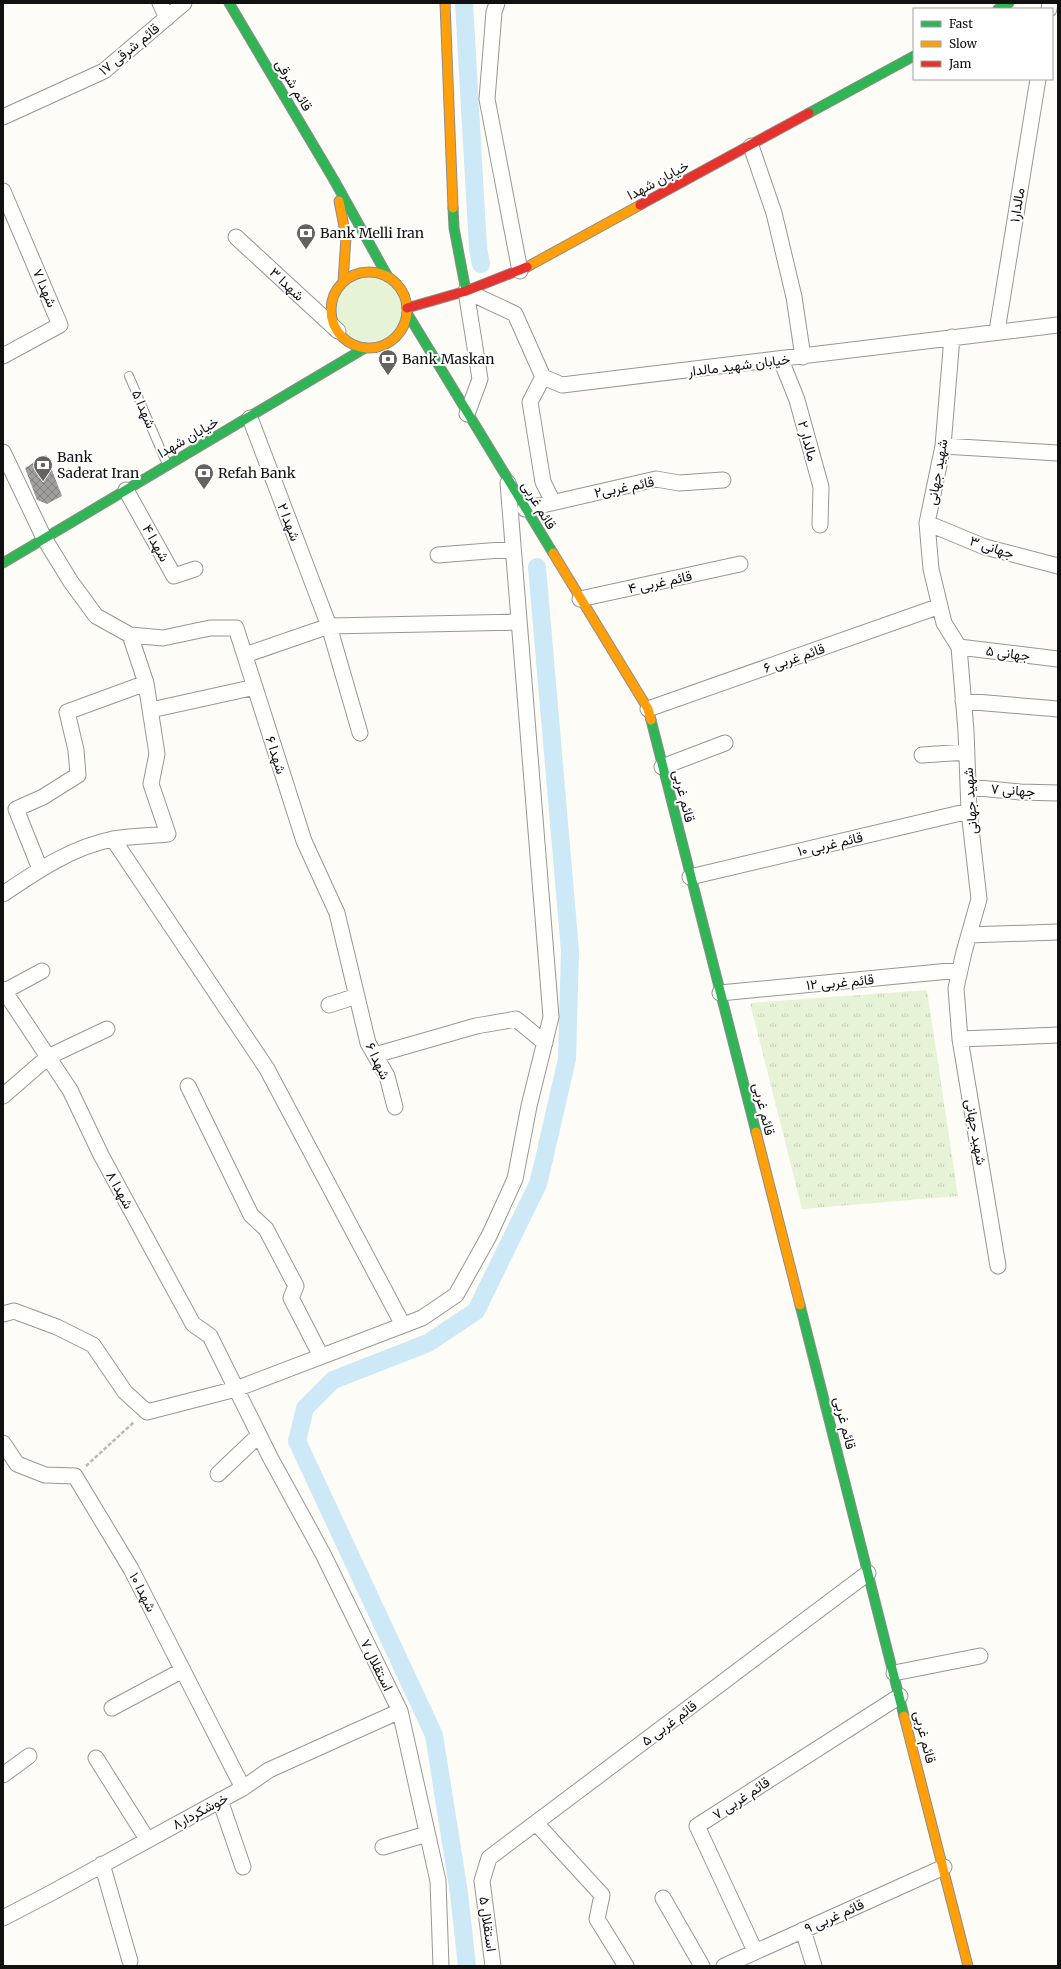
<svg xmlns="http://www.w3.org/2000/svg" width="1061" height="1969" font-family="Merriweather,Vazirmatn,serif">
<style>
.grass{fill:#e7f3d7}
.park{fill:url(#park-tufts)}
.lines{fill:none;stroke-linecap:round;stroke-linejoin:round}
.canal{stroke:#cde8f7;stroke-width:18}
.building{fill:url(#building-cross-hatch)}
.lane-casing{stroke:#979795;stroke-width:10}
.street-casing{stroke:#979795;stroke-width:17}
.fast-casing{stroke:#8e8d8b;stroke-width:11}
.slow-casing{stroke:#8e8d8b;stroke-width:11}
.jam-casing{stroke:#8e8d8b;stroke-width:11}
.path{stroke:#b9b9b8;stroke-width:2.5;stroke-dasharray:4 2;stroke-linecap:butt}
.lane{stroke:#fffffe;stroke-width:8}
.street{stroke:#fffffe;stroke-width:15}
.fast{stroke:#30b455;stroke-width:9}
.slow{stroke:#ff9f0a;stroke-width:9}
.jam{stroke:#e5322d;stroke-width:9}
.labels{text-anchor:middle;stroke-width:4;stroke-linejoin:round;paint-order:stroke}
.street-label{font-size:14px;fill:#111;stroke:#fff}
.poi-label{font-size:14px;fill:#111;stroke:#fff;text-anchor:start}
</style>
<defs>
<pattern id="park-tufts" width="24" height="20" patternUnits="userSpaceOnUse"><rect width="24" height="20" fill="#e7f3d7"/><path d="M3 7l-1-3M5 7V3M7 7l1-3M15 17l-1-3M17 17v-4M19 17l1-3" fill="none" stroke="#c5cfb8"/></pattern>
<pattern id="building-cross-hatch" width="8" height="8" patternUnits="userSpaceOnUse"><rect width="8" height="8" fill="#a19f9c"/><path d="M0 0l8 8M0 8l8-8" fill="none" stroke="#82807e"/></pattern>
</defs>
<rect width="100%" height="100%" fill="#fdfcf7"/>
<path class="grass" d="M336 309a33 33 0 1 1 66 0a33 33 0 1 1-66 0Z"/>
<path class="park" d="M927 990 958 1196 802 1209 750 1003Z"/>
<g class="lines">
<path class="canal" d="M464 3 478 248 481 264
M537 567 570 951 567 1059 547 1146
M467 1966 459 1893 434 1735 297 1441 305 1408 333 1380 428 1343 476 1311 538 1184 546 1151"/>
</g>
<path class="building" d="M46 455 62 496 47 504 37 500 25 468Z"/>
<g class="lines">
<defs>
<path id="lane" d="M129 376 167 464"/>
<path id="street" d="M160 3 167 18
M497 3 494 12 487 99 520 271
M1049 9 1050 3
M3 117 104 71 184 3
M751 146 774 213 794 297 803 357
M3 191 60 325 3 356
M236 237 338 331
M466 291 515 314 543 377 562 385 1058 325
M466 291 480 379 467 414
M997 331 1038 79
M952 337 943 446 927 523 931 569 944 623 959 647 966 731 969 811 979 899 964 952 956 988 960 1039 998 1266
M781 360 797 400 821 487 820 525
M543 377 530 402 543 482 553 502
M250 418 329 626 360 733
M943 446 1058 453
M3 452 44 538 71 582 96 616 130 635 163 638 210 628H236L304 841 337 913 368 1043 387 1076 395 1107
M126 490 174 576 195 569
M525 509 656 479 679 483 723 480
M927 523 985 547 1058 566
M438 555 513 549
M580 599 740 564
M959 647 1058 659
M245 655 329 626 519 622
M963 701 1058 709
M648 709 940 606
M151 710 255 687
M922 755 967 752
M662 767 725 743
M968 787 1020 792 1058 793
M113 839 267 1069 403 1325
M40 869 16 809 43 797 78 775 76 750 67 712 146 683
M690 877 969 811
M3 894C37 871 72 847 113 839 131 836 150 836 168 834L151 784 157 754 146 683 130 635
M969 935 1058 932
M3 989 70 1090 101 1155 193 1324 210 1336 270 1457 323 1554 400 1711 438 1881 441 1966
M5 991 42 971
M720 993 960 970
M329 1005 357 996
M960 1039 1058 1035
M375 1055 476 1026 516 1019 545 1043
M188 1086 251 1215 266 1229 296 1286 291 1298 321 1356
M3 1096 48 1057 107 1029
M3 1314 14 1311 57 1327 93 1345 125 1392 147 1412 236 1389 422 1318 456 1295 489 1236 515 1179 529 1106 551 1017 508 483
M3 1443 17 1464 45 1475 75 1476 131 1569 243 1788
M218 1474 259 1435
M894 1673 980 1656
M112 1708 183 1670
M96 1758 147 1839
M3 1775 29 1756
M220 1800 243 1867
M536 1823 602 1895 597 1919 626 1966
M383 1847 427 1834
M102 1864 130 1961
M663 1898 702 1966
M3 1918 51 1893 243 1788 269 1770 400 1711
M803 1930 814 1966
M755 1951 697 1826 900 1696
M493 1966 482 1881 489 1858 868 1573
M724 1966 944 1867"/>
<path id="fast" d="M229 3 334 180 388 277
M998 9 1009 3
M809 113 914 56
M453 208 454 228 466 291
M407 313 553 553
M3 563 365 348
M651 720 756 1132
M800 1305 904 1716"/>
<path id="slow" d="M445 3 453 208
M339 201 346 237 343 282
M527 267 640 205
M331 310a38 38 0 1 1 76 0a38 38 0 1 1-76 0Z
M553 553 648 709 651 720
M756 1132 800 1305
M904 1716 968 1966"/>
<path id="jam" d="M640 205 809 113
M407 308 466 291 527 267"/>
</defs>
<use href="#lane" class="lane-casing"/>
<use href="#street" class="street-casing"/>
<use href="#fast" class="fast-casing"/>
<use href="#slow" class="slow-casing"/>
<use href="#jam" class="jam-casing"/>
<path class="path" d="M86 1466 134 1422"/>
<use href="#lane" class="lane"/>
<use href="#street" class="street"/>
<use href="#fast" class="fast"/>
<use href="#slow" class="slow"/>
<use href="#jam" class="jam"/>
</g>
<defs>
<symbol id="bank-pin" viewBox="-11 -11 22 30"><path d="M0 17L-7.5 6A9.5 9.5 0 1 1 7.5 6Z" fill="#646362" stroke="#fff"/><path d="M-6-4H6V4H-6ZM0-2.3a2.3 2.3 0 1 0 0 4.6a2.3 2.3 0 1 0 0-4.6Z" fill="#fff"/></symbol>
</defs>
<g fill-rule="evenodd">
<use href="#bank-pin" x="295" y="222" width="22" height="30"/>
<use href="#bank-pin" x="377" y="348" width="22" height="30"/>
<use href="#bank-pin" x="32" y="454" width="22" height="30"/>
<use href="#bank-pin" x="193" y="462" width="22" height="30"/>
</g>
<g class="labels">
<g class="street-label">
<text transform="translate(129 49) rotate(-39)" y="5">قائم شرقی ۱۷</text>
<text transform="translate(294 85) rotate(59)" y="5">قائم شرقی</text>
<text transform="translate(658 180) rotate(-28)" y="5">خیابان شهدا</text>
<text transform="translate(1017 205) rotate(-81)" y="5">مالدار۱</text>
<text transform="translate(287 284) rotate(43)" y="5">شهدا ۳</text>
<text transform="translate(45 288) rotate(67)" y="5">شهدا ۷</text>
<text transform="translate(739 365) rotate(-7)" y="5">خیابان شهید مالدار</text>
<text transform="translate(144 409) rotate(67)" y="5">شهدا ۵</text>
<text transform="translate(188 437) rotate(-30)" y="5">خیابان شهدا</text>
<text transform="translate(808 441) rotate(75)" y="5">مالدار ۲</text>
<text transform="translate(937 472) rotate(-80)" y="5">شهید جهانی</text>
<text transform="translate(624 487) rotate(-11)" y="5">۲قائم غربی</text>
<text transform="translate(539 505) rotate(59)" y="5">قائم غربی</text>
<text transform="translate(289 522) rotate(69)" y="5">شهدا ۲</text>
<text transform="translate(156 543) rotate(61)" y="5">شهدا ۴</text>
<text transform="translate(992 547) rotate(18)" y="5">جهانی ۳</text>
<text transform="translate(660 582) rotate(-12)" y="5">قائم غربی ۴</text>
<text transform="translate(1008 653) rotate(7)" y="5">جهانی ۵</text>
<text transform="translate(794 658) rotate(-19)" y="5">قائم غربی ۶</text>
<text transform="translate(276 755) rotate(72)" y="5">شهدا ۶</text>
<text transform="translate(1013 790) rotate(4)" y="5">جهانی ۷</text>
<text transform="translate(684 796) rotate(76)" y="5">قائم غربی</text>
<text transform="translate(970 801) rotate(-94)" y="5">شهید جهانی</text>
<text transform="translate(830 844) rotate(-13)" y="5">قائم غربی ۱۰</text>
<text transform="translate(840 982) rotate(-5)" y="5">قائم غربی ۱۲</text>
<text transform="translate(378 1061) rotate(65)" y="5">شهدا ۶</text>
<text transform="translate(764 1109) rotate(76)" y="5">قائم غربی</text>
<text transform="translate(976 1132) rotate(80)" y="5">شهید جهانی</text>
<text transform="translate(120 1190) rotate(61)" y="5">شهدا ۸</text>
<text transform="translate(845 1423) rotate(76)" y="5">قائم غربی</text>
<text transform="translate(143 1592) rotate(63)" y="5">شهدا ۱۰</text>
<text transform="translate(377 1665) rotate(64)" y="5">استقلال ۷</text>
<text transform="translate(669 1723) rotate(-37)" y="5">قائم غربی ۵</text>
<text transform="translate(925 1737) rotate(76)" y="5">قائم غربی</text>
<text transform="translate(741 1798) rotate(-33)" y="5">قائم غربی ۷</text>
<text transform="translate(200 1811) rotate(-28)" y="5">خوشکردار۸</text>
<text transform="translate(834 1916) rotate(-24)" y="5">قائم غربی ۹</text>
<text transform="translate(488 1924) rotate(82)" y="5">استقلال ۵</text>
</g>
<g class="poi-label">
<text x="320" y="238">Bank Melli Iran</text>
<text x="402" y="364">Bank Maskan</text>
<text x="57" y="462">Bank<tspan x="57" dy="16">Saderat Iran</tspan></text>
<text x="218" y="478">Refah Bank</text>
</g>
</g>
<rect width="1061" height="1969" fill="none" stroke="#111111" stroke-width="8"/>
<rect x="913" y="8" width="140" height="72" fill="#ffffff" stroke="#a0a0a0"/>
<rect x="921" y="21" width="20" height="6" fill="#30b455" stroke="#a0a0a0"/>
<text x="949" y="28" font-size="12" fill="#111111">Fast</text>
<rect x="921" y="41" width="20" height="6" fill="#ff9f0a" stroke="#a0a0a0"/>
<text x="949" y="48" font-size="12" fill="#111111">Slow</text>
<rect x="921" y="61" width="20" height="6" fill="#e5322d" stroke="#a0a0a0"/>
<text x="949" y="68" font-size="12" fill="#111111">Jam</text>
</svg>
